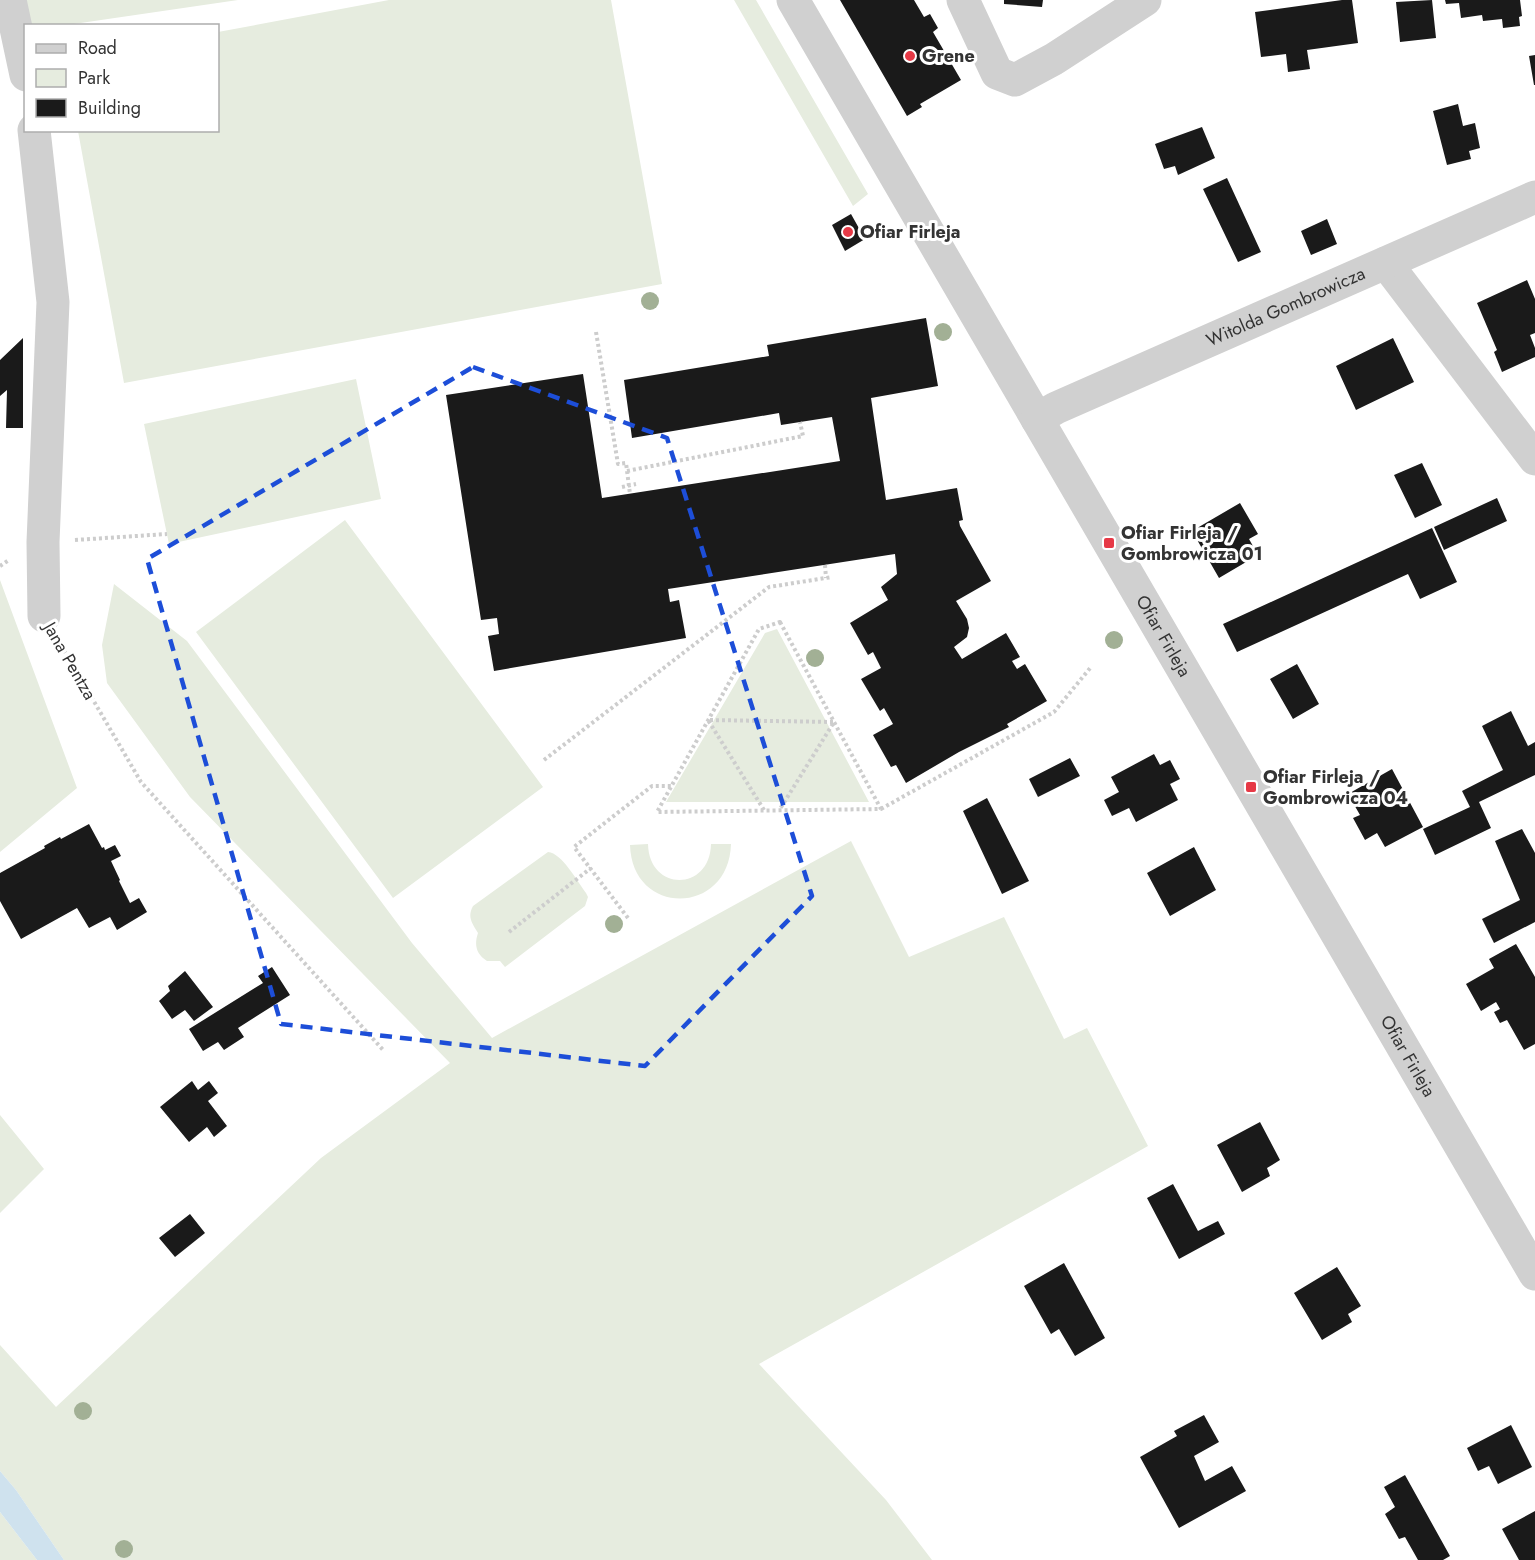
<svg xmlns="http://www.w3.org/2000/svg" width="1535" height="1560" font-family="Jost,sans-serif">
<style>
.green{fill:#e6ecdf}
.water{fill:#cfe2ee}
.building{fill:#1a1a1a}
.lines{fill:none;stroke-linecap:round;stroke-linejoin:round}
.path{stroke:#cdcdcd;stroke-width:4;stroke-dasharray:3 3;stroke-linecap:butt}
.minor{stroke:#d0d0d0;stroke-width:33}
.tree{fill:#a2b095}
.marked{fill:none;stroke:#1d4ed8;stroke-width:4.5;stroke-dasharray:12 8;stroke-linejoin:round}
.poi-dot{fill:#e63946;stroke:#fff;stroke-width:2}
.labels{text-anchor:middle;stroke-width:6;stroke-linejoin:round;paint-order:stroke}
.poi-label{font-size:18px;font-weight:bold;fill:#333;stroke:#fff;text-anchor:start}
.street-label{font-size:18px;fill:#333;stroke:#fff}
</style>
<rect width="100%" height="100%" fill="#fff"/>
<path class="green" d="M23 0H238L60 26 30 25Z
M389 0H611L662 284 124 383 78 131 218 130V32Z
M734 0H756L868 194 853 206Z
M356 379 381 499 169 544 144 424Z
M345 520 543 787 393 898 196 632Z
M0 580 77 788 0 852Z
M114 584 187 641 412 943 492 1038 851 841 909 957 1004 917 1064 1039 1087 1028 1148 1146 759 1364 886 1500 932 1560H64L16 1490 0 1471V1345L56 1407 321 1158 450 1063 190 797 107 683 102 645Z
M777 629 869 802H666L765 633Z
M648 844C649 892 710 892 711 844H731C729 916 632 917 630 845Z
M548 852C562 853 577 881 586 893L588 897 585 906 505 967 500 961H487C476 954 474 945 478 933 472 923 467 917 473 906Z
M0 1115 44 1169 0 1213Z
M0 1512 37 1560H0Z"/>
<path class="water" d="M0 1471 16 1490 64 1560H37L0 1512Z"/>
<path class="building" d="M840 0H914L924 17 930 14 938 28 933 32 961 80 920 104 922 107 907 116Z
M1004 0H1043L1042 7 1004 4Z
M1342 0H1352L1358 43 1307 50 1310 69 1288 72 1286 54 1261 57 1255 12Z
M1432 0 1436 38 1400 42 1396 2Z
M1445 0H1520L1522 16 1519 17 1520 26 1503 28 1502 19 1483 21 1482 15 1461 18 1459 3 1446 4Z
M1535 55V85H1534L1529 56Z
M1458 104 1463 126 1475 123 1480 148 1469 151 1471 159 1447 165 1433 111Z
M1202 127 1215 158 1178 175 1175 166 1164 169 1155 144Z
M1227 178 1261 252 1238 262 1203 189Z
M851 214 865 239 845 251 832 225Z
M1327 219 1337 244 1311 255 1301 231Z
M1527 280 1535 299V333L1530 335 1535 348V357L1502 372 1494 352 1497 350 1477 303Z
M926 318 938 386 871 398 886 500 957 488 963 520 959 521 960 526 991 581 956 601 967 619 969 628 967 637 954 647 962 659 1006 633 1020 657 1012 661 1017 669 1025 664 1047 701 1007 724 1009 727 959 752 906 783 896 765 891 767 873 735 893 724 884 708 880 711 861 679 881 668 873 652 868 655 850 623 888 600 881 587 897 574 895 554 668 589 670 602 679 600 686 638 494 671 488 636 499 634 497 618 481 620 446 395 583 374 602 498 840 461 832 417 781 425 779 413 632 438 624 380 769 356 767 345Z
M23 338V428H6L7 390 0 396V360Z
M1393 338 1414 382 1356 410 1336 366Z
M1422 463 1442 505 1415 518 1394 475Z
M1497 498 1507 521 1444 550 1434 527Z
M1240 503 1258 534 1249 539 1258 555 1219 578 1192 531Z
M1432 528 1457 582 1420 599 1408 574 1237 652 1223 624Z
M1297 664 1319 704 1293 719 1270 679Z
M1511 711 1528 746 1535 742V775L1479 802 1491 828 1435 855 1423 829 1470 807 1462 791 1503 770 1482 726Z
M1154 754 1160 765 1170 760 1180 779 1170 784 1178 800 1136 822 1129 808 1112 816 1104 800 1119 792 1111 777Z
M1070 758 1080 776 1038 797 1029 779Z
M1392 769 1423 827 1385 847 1377 833 1365 840 1353 818 1360 815 1348 794Z
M987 798 1029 881 1002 894 963 811Z
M89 824 102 848 104 847 105 850 115 845 121 856 111 861 120 880 119 881 130 903 139 898 147 912 117 930 110 917 89 928 77 908 21 939 0 901V873L45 848 44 846 60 837 61 839Z
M1522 829 1535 853V922L1494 943 1482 919 1520 900 1495 841Z
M1194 847 1216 890 1170 916 1147 873Z
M1516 944 1535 977V1044L1524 1050 1507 1020 1500 1023 1494 1012 1500 1009 1496 1002 1481 1011 1466 984 1494 968 1489 959Z
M272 967 290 995 238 1028 244 1037 224 1050 218 1042 203 1051 189 1029 263 983 258 976Z
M185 971 213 1007 194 1021 185 1010 172 1019 159 1001 170 991 168 986Z
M192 1081 198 1090 209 1081 218 1093 208 1101 227 1126 214 1137 207 1127 189 1142 160 1107Z
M1260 1122 1280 1160 1267 1168 1270 1176 1242 1192 1217 1145Z
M1173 1184 1198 1231 1218 1221 1225 1234 1179 1259 1147 1198Z
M190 1214 205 1233 175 1257 159 1238Z
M1064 1263 1105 1338 1075 1356 1059 1329 1051 1334 1024 1286Z
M1337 1267 1361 1306 1348 1314 1352 1322 1322 1340 1294 1293Z
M1204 1415 1219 1442 1194 1456 1205 1481 1232 1466 1246 1491 1179 1528 1140 1457 1177 1436 1174 1431Z
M1511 1425 1532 1467 1498 1484 1489 1466 1478 1471 1467 1448Z
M1405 1475 1450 1556 1443 1560H1418L1405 1537 1399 1539 1385 1514 1395 1507 1384 1487Z
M1535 1511V1560H1519L1502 1529Z"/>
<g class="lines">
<path class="path" d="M596 332 618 464 626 463 630 494
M627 471 803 436 800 422
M622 487 636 484
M75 540 167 534
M825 565 826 578
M0 566 9 560
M780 622 881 809 657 812 759 629Z
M61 645 141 782 384 1051
M544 760 769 587 832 577
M881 809 1054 712 1091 667
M764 810 708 720 834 722 780 809
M628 918 574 847 652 786H671
M509 932 591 868"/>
<g class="minor">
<path d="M10 0 26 75"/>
<path id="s1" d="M793 0 1535 1274"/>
<path d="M963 0 997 73 1015 80 1054 59 1145 0"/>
<path d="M34 130 53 302 43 542 44 616"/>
<path d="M1386 263 1535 459"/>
<path id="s2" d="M1037 419 1056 408 1535 197"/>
</g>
</g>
<g class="tree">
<circle cx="650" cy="301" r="9"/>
<circle cx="943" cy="332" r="9"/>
<circle cx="1114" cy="640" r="9"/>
<circle cx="815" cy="658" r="9"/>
<circle cx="614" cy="924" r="9"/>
<circle cx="83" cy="1411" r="9"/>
<circle cx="124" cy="1549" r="9"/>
</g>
<path class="marked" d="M473 367 667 438 812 896 645 1066 281 1024 147 559Z"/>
<g class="poi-dot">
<circle cx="910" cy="56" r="6"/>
<circle cx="848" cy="232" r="6"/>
<rect x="1103" y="537" width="12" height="12" rx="3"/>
<rect x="1245" y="781" width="12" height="12" rx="3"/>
</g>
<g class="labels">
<g class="poi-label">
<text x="922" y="62">Grene</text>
<text x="860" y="238">Ofiar Firleja</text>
<text x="1121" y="539">Ofiar Firleja /<tspan x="1121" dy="21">Gombrowicza 01</tspan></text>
<text x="1263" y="783">Ofiar Firleja /<tspan x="1263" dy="21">Gombrowicza 04</tspan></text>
</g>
<g class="street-label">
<text dy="6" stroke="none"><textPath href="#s2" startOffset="273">Witolda Gombrowicza</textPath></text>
<text dy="6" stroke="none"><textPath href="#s1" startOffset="736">Ofiar Firleja</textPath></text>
<text transform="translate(70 661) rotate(60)" y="6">Jana Pentza</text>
<text dy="6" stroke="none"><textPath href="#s1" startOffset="1222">Ofiar Firleja</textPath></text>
</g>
</g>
<rect x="24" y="24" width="195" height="108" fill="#ffffff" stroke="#adadad" stroke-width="1.5"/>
<rect x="36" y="44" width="30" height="9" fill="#d0d0d0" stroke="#adadad" stroke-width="1.5"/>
<text x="78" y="54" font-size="18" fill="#333333">Road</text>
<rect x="36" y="69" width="30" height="18" fill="#e6ecdf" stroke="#adadad" stroke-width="1.5"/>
<text x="78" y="84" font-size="18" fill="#333333">Park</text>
<rect x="36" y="99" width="30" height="18" fill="#1a1a1a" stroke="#adadad" stroke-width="1.5"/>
<text x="78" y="114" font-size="18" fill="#333333">Building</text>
</svg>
